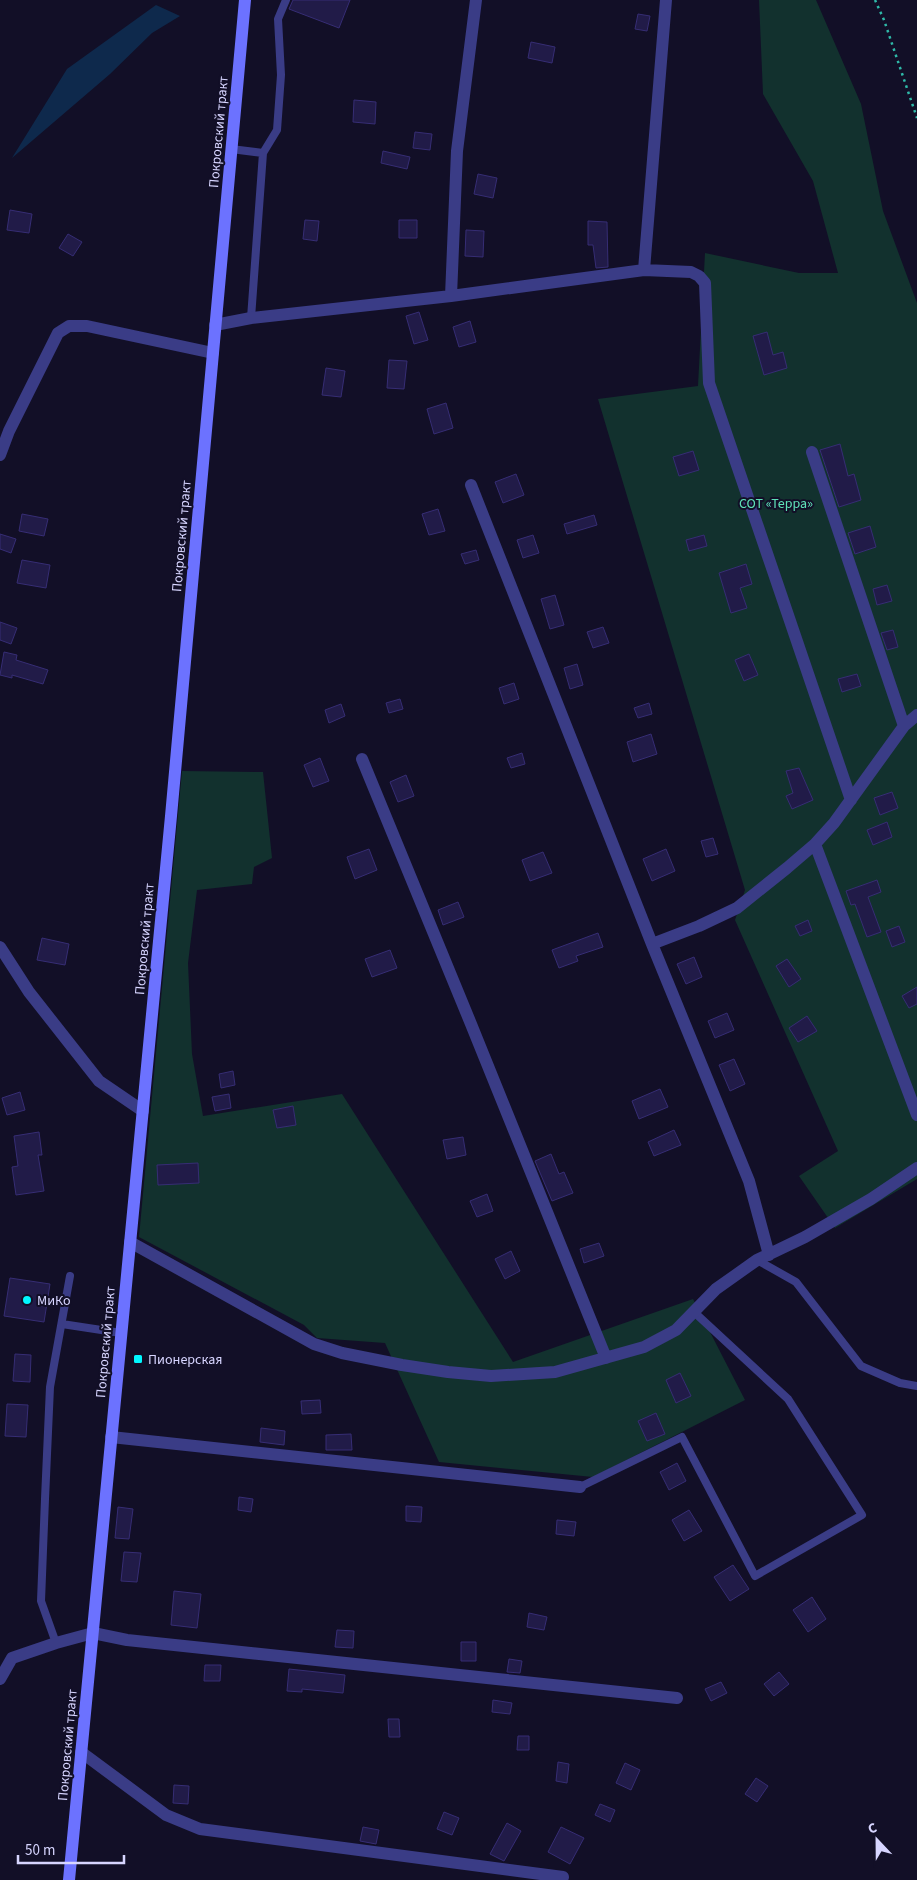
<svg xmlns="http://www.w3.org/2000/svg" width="917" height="1880" font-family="'Source Sans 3',sans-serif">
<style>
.green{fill:#12312e}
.water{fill:#0e294c}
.building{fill:#211b48;stroke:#362d74}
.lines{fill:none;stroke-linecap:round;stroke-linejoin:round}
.path{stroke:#2fb9a8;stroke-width:2.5;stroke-dasharray:2.5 4;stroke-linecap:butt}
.service{stroke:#3a3c86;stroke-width:8}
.minor{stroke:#3a3c86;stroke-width:12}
.secondary{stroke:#6c72ff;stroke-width:12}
.poi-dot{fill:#01f7ff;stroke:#120f27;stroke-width:2}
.labels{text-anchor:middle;stroke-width:4;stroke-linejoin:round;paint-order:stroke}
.street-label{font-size:14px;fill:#d7d5ff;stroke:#120f27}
.park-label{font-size:14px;fill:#5fe1b8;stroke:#120f27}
.poi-label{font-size:14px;fill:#d7d5ff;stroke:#120f27;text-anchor:start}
</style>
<rect width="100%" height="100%" fill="#120f27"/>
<path class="green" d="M759 0H816L861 104 883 211 917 303V1179L835 1228 799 1176 838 1151 735 920 745 890 598 399 698 386 705 253 799 273H838L813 181 763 94Z
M182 771 263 772 272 858 254 867 252 884 197 890 188 963 192 1054 203 1116 342 1094 513 1362 693 1299 745 1400 593 1477 439 1462 385 1343 317 1338 304 1325 139 1237Z"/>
<path class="water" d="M156 5 180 16 152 33 110 74 12 158 67 69Z"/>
<path class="building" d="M293 0H350L339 28 289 9Z
M638 14 650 16 647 31 635 29Z
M531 42 555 47 552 63 528 58Z
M354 100 376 102 375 124 353 122Z
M415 132 432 134 430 150 413 148Z
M383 151 410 157 407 169 381 163Z
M478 174 497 178 493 198 474 194Z
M10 210 32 214 29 233 7 230Z
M305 220 319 221 317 241 303 239Z
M399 220H417V238H399Z
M588 221 607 222 608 267 596 268 593 245H588Z
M466 230 484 231 483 257 465 256Z
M68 234 82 242 73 256 59 248Z
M419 312 428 340 414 344 406 316Z
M470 321 476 342 459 347 453 327Z
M767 332 773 355 783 352 787 368 764 375 753 336Z
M389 360 407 361 404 389 387 388Z
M326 368 345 371 341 397 322 395Z
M446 403 453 428 434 434 427 409Z
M840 444 848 476 854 474 861 500 839 507 820 450Z
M693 451 699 470 679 476 673 457Z
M516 474 524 495 503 503 495 482Z
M438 509 445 531 429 535 422 514Z
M22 514 48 519 44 536 19 531Z
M594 515 597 525 567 534 564 524Z
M870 526 876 547 855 554 848 533Z
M0 534 16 539 11 553 0 549Z
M533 535 539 553 523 558 517 540Z
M704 535 707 546 689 551 686 540Z
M476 550 479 560 465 564 461 554Z
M22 560 50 565 46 588 17 583Z
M746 564 752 584 740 588 747 608 731 613 719 573Z
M887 585 892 601 877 605 873 589Z
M555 595 564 625 550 629 541 599Z
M0 622 17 628 11 644 0 640Z
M603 627 609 643 593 648 587 632Z
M893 630 898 647 887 650 881 633Z
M4 652 17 655 16 660 48 670 43 684 12 675V678L0 675Z
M749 654 758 675 744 681 735 660Z
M577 664 583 685 570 689 564 668Z
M857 674 861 686 842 692 838 679Z
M514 683 519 699 504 704 499 688Z
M400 699 403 709 389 713 386 703Z
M649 703 652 714 638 718 634 708Z
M341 704 345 716 329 723 325 710Z
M651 734 657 754 633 762 627 742Z
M522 753 525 764 511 768 507 758Z
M320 758 329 781 313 787 304 765Z
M799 768 813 800 792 809 786 796 793 793 786 771Z
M406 775 414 796 398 802 390 782Z
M892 792 898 808 880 815 874 798Z
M887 822 892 837 873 845 867 830Z
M713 838 718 854 706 857 701 841Z
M369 849 377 870 355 879 347 857Z
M666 849 675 871 652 881 643 859Z
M543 852 552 873 530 881 522 860Z
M877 880 881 892 868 897 881 932 867 937 855 904 851 905 846 891Z
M458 902 464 917 443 925 438 910Z
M808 920 812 931 800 936 795 926Z
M899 926 905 942 892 947 886 931Z
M598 933 603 947 576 956 578 961 559 968 552 950Z
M42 938 69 944 65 965 37 960Z
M390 950 397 968 372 977 365 959Z
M694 957 702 977 686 984 677 964Z
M787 959 801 979 789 987 776 966Z
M917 987V1004L909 1008 902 996Z
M727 1013 734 1030 715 1038 708 1021Z
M807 1016 817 1031 798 1042 789 1028Z
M734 1059 745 1084 730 1091 719 1065Z
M233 1071 235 1085 221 1088 219 1074Z
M660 1089 668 1107 639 1119 632 1101Z
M20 1092 25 1110 7 1115 2 1098Z
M229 1094 231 1108 215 1111 212 1097Z
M293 1106 296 1125 277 1128 273 1110Z
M674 1130 681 1145 654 1156 648 1142Z
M39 1132 42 1155H38L44 1191 16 1195 12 1167 18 1166 14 1136Z
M463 1137 466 1155 447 1159 443 1140Z
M551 1154 559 1174 564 1172 573 1193 552 1201 535 1161Z
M198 1163 199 1183 158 1185 157 1165Z
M487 1194 493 1211 477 1217 470 1201Z
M599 1243 604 1256 584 1263 580 1249Z
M511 1251 520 1271 505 1279 495 1259Z
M10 1278 50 1284 44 1322 4 1316Z
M15 1354 31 1355 30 1382 13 1381Z
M680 1373 691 1396 676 1403 666 1380Z
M320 1400 321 1413 302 1414 301 1401Z
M7 1404 28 1405 26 1437 5 1436Z
M656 1413 665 1434 647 1441 638 1421Z
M261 1428 285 1431 284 1445 260 1442Z
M351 1434 352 1450H326V1435Z
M677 1463 686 1481 669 1490 660 1472Z
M239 1497 253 1499 251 1512 238 1510Z
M406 1506 422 1507 421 1522 406 1521Z
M118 1507 133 1509 129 1539 115 1538Z
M689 1510 702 1531 684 1541 672 1520Z
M557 1520 576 1522 574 1536 556 1534Z
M124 1552 141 1553 137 1582 121 1581Z
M733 1565 749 1589 730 1601 714 1577Z
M174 1591 201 1594 197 1628 171 1625Z
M812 1597 826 1619 808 1632 793 1610Z
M529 1613 547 1617 544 1630 527 1627Z
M337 1630 354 1631 353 1648 335 1647Z
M461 1642H476V1661H461Z
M509 1659 522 1661 520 1673 507 1672Z
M205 1665H221L220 1681H204Z
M289 1669 345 1675 343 1693 302 1689V1692L287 1691Z
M779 1672 789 1684 774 1696 764 1684Z
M721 1682 727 1693 711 1701 705 1689Z
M493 1700 512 1703 510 1714 492 1712Z
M388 1719H399L400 1737H389Z
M518 1736H529V1750H517Z
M558 1762 569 1764 567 1783 556 1781Z
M625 1763 640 1770 631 1790 616 1783Z
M756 1778 768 1786 757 1802 745 1794Z
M174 1785 189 1786 188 1804 173 1803Z
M600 1804 615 1810 610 1822 595 1815Z
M444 1812 459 1818 452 1835 437 1829Z
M507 1823 521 1831 504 1861 490 1854Z
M363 1827 379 1830 376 1844 360 1841Z
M561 1827 584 1838 570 1864 548 1852Z"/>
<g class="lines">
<path class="path" d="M875 0 884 20 917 118"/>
<path class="service" d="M231 149 263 153 277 130 281 75 278 19 286 0
M251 318 263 153
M757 1260 796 1282 861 1366 900 1383 917 1386
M62 1324 121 1333
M580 1487 682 1437 755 1576 862 1515 788 1399 694 1312
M56 1643 41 1601 45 1499 50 1387 70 1276"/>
<path class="minor" d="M644 270 666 0
M451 296 457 151 476 0
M215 325 251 318 451 296 644 270 691 272 699 276 705 283 709 383 851 800
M812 452 904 726
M0 455 9 431 58 333 69 326H87L213 353
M471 485 652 944 749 1181 769 1255
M362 759 471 1024 606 1358
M815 844 917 1115
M652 944 699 926 737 908 787 868 815 844 834 823 904 726 917 715
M0 947 29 992 99 1081 143 1111
M130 1242 314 1344 342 1353 402 1365 448 1372 491 1376 555 1372 644 1347 676 1330 716 1289 757 1260 805 1237 871 1199 917 1168
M111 1437 580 1487
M0 1679 12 1658 56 1643 93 1633 127 1640 677 1698
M81 1752 166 1815 200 1829 563 1877"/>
<path class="secondary" d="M69 1880 171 816 245 0"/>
</g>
<g class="poi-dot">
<circle cx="27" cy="1300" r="5"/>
<rect x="133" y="1354" width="10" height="10" rx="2.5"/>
</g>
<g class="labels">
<g class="street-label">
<text transform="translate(218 132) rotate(-85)" y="5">Покровский тракт</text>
<text transform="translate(181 536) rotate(-85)" y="5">Покровский тракт</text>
<text transform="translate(144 939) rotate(-85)" y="5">Покровский тракт</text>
<text transform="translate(105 1342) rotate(-85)" y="5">Покровский тракт</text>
<text transform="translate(67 1745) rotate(-85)" y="5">Покровский тракт</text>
</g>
<g class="park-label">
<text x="776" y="508">СОТ «Терра»</text>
</g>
<g class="poi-label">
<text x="37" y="1305">МиКо</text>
<text x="148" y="1364">Пионерская</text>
</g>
</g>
<g transform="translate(877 1840) rotate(338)" stroke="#120f27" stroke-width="4" paint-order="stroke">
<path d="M0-4L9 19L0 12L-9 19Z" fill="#d7d5ff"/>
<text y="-8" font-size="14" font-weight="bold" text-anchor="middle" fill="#d7d5ff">С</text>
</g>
<path d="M18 1855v8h106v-8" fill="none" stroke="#d7d5ff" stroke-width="2.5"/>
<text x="25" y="1855" font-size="15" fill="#d7d5ff" stroke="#120f27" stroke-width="4" paint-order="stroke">50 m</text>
</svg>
